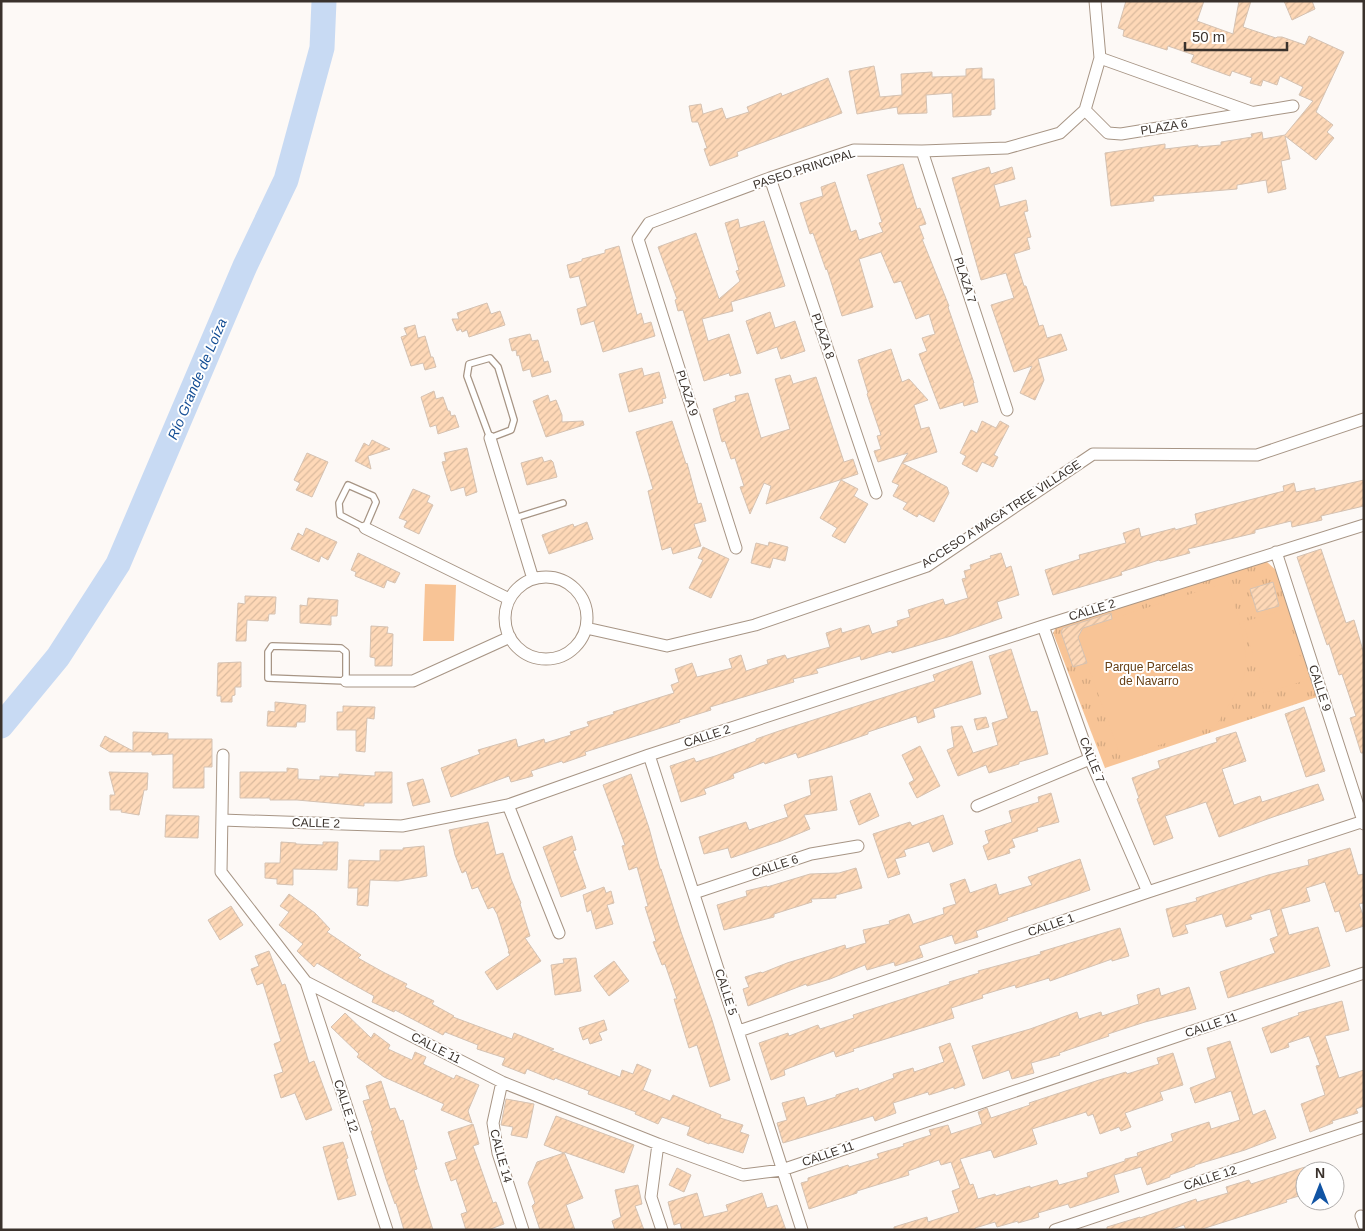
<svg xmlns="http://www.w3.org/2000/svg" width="1365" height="1231" font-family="Arial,sans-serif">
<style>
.grass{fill:url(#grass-tufts)}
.garden{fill:#f8c496}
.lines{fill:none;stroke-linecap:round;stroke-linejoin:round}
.river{stroke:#c8daf3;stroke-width:25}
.building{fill:url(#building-hatch);stroke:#d5c2b2}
.lane-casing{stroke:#a79585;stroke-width:8}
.street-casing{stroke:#a79585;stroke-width:13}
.lane{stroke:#fff;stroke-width:5.5}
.street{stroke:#fff;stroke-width:11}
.labels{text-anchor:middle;stroke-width:4;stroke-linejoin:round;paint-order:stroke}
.street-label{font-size:12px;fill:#3a322c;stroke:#fff}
.park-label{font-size:12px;fill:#663f14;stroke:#fff}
.water-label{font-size:14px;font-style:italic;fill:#144e95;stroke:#fff}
</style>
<defs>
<pattern id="grass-tufts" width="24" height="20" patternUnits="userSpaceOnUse" patternTransform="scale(1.25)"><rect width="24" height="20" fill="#f8c496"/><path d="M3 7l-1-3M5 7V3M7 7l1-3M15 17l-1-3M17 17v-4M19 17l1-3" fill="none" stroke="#d5a981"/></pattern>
<pattern id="building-hatch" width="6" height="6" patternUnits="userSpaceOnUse" patternTransform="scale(1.25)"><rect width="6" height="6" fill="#fed8b7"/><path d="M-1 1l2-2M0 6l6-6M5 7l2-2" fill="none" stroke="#daba9e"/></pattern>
</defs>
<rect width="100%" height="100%" fill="#fdf9f6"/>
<path class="grass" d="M1259 561 1267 562 1277 571 1317 697 1105 768 1053 633 1058 624Z"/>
<path class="garden" d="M1228 582C1234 605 1252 654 1244 676 1237 694 1225 710 1216 726L1121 758 1078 637 1083 628Z
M425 584 456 585 454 641H423Z
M1286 609 1307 680 1264 693 1243 622Z"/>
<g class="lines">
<path class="river" d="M1 726 58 657 118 564 245 266 286 180 322 48 324 1"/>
</g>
<path class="building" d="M1126 1H1204L1197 21 1233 34 1239 1H1251L1243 27 1276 38 1277 37H1282L1305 45 1309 36 1344 52 1316 112 1333 125 1327 132 1334 138 1316 160 1285 136 1290 159 1281 161 1286 189 1268 193 1266 180 1237 185V189L1153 196 1154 201 1111 206 1105 153 1165 144V149L1198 145V147L1221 145V142L1252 137 1251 134 1262 132 1263 139 1285 135 1313 101 1299 95 1303 87 1280 76 1277 85 1263 80 1261 86 1250 83 1252 78 1232 71 1230 76 1191 62 1194 55 1168 46 1167 50 1123 36 1124 30 1118 28Z
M1284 1H1312L1315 9 1292 20Z
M874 66 880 97 902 95 901 74 932 72V77L966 76V69L982 68V79H994L995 109 991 110V115L953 117 952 93 926 95 927 113 898 114 897 107 857 114 849 71Z
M828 78 842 113 737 152 738 156 710 166 704 149 707 148 698 122H692L689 106 701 104 703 114 722 108 726 119 749 112 747 107 781 93 782 96Z
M903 164 917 209 920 208 926 224 919 226 924 239H922L949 306 948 307 974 383H973L978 402 964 406 963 402 940 409 919 354 927 351 922 338 935 334 929 314 916 319 901 281 894 283 881 252 859 259 873 307 842 316 827 269 826 270 813 233 810 234 800 203 823 196 821 187 835 182 851 232 856 230 859 240 883 232 879 223 882 222 867 175Z
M989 167 991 174 1012 167 1015 179 994 185 1000 207 1026 200 1028 211 1024 212 1031 237 1027 238 1030 249 1014 254 1024 286H1026L1039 326 1043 325 1047 338 1061 334 1067 350 1038 359 1044 380 1035 400 1020 393 1032 366 1014 372 991 305 1014 298 1006 273 981 280 952 178Z
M738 219 740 228 764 221 785 286 731 302 733 311 702 319 708 341 729 334 741 373 730 376 729 373 704 381 683 310 678 311 675 300 677 299 658 247 696 233 719 299 740 281 736 271 739 270 725 223Z
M619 246 637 315 641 313 644 324 651 322 655 336 603 352 594 321 581 325 577 309 587 306 579 276 570 278 567 265 582 261V259L605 253V250Z
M487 303 491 314 500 311 505 325 469 337 467 330 462 332 461 329 457 331 452 319H459L457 313Z
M770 312 775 328 795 321 805 351 781 359 777 347 757 354 746 321Z
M415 325 418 338 425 336 431 357H433L436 367 425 370 423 363 411 366 401 337 407 335 404 328Z
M530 334 532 341 538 340 544 362 548 361 551 372 532 377 530 369 523 371 519 355 517 356 516 350 512 351 509 339Z
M891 349 902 382 909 379 928 400 914 405 921 429 929 427 937 452 902 463 908 453 878 462 874 451 881 449 877 436 881 435 867 394 868 393 858 360Z
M642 368 644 376 659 372 666 398 662 399 663 403 629 412 619 374Z
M790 375 793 384 816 377 844 462 853 459 858 474 766 504 771 486 764 483 750 514 740 487 744 486 735 458 731 459 725 441 722 442 713 409 736 401 735 396 748 393 761 438 790 429 775 379Z
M434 391 436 399 443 397 448 411H450L451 416 455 415 459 427 438 434 436 425 430 427 421 397Z
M548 395 550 402 556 400 562 415V422L583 421 584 425 546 437 533 401Z
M672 421 686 464 687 463 698 504 701 503 706 521 694 524 701 546 673 554 671 547 662 550 648 491 653 489 636 432Z
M982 421 996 428 1000 421 1009 426 994 455 998 457 993 467 982 462 977 472 962 464 966 456 960 453 971 430 977 433Z
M372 440 390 449 368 456 371 469 355 461 364 443 369 446Z
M467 448 477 492 466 496 464 487 451 491 442 462 446 461 444 453Z
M307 453 328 462 312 497 296 490 300 483 294 480Z
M542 457 544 462 551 460 553 462 557 477 527 485 521 463Z
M902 463 947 487 949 493 934 522 919 514 917 517 903 509 907 503 893 496 899 485 892 482Z
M841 480 858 489 854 496 868 504 845 543 832 536 837 528 820 518Z
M1364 480V506L1321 516 1322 520 1292 527 1291 521 1255 530V533L1188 549 1190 553 1160 561 1159 560 1121 572 1122 575 1053 595 1045 570 1080 559 1079 555 1126 543 1123 533 1139 528 1141 537 1175 528V530L1197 524 1195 514 1284 491 1283 486 1294 483 1296 492 1315 488V491Z
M413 489 430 496 427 502 433 505 419 534 404 527 407 521 399 518Z
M587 522 593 539 549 554 542 535 573 524 574 527Z
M306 528 337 542 328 560 321 556 319 562 291 549 298 533 303 536Z
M769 542 788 547 785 561 773 558 770 568 751 563 756 543 768 546Z
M703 547 729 559 711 598 689 588 703 560 698 558Z
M1321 549 1346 623 1354 620 1364 654V753H1361L1350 718 1356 716 1342 674 1339 675 1329 644 1327 645 1297 557Z
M358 553 400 573 395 583 387 580 384 588 355 576 356 572 351 570Z
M1001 553 1006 568 1011 566 1019 595 997 602 1002 618 951 636 892 653 891 651 861 660 860 656 816 669 818 673 793 679 794 682 710 707 711 710 679 720 680 722 585 752 586 755 563 763 562 761 531 771 533 776 511 782 509 776 451 797 441 768 480 754 478 750 516 739 518 747 544 739 545 743 571 735 570 732 589 726 587 722 614 714 613 712 674 693 671 685 679 682 675 669 692 663 697 677 732 668 729 659 741 655 746 671 768 664 767 660 785 655 787 659 830 647 826 633 841 628 842 633 869 625 872 634 898 626 897 621 910 617 908 610 943 599 945 605 968 598 962 579 966 578 964 571 971 569 970 565 991 558 990 556Z
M1273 582 1279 606 1257 612 1250 589Z
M245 596 276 597 275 614H269L268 621 247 620 246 641H236L238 603 245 604Z
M308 598 338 600 337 616H331V625L300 623V605L307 606Z
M1111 613 1112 619 1083 628 1078 637 1087 663 1073 667 1061 632 1063 628Z
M371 626 388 627 387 633 393 634 392 666H375V658L370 657Z
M1011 649 1031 712 1037 711 1048 754 1019 762V764L989 773 986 765 958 776 947 750 954 747 951 727 962 726 973 753 998 745 992 723 1008 718 989 656Z
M972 661 981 694 933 709 935 717 918 723 916 716 868 732V734L798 758 796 753 765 764 764 762 733 774 734 778 704 789 706 794 681 802 670 766 694 758 696 762 715 756 756 741V739L779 731 935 681 933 675Z
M241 662V687H235V695L232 696V702H221V696H217L218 663Z
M275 702 306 705 305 722H297L296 727 267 726 268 711 275 712Z
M343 706 375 707 374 719 367 718 365 752 356 751V730H337V712H343Z
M1304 707 1325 771 1306 777 1285 714Z
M986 717 989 727 977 730 974 719Z
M133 732 168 733V739H212V767H204V788H173V754L152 755V752H110L100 746 105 736 133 751Z
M1236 732 1246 761 1222 769 1234 805 1260 796 1262 802 1318 784 1324 800 1273 817 1219 837 1206 802 1165 816 1173 838 1154 845 1137 799 1139 798 1132 778 1160 768 1158 761 1217 742 1216 738Z
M920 746 940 786 917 798 909 783 914 780 902 755Z
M287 768 298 769V779L320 780V776L339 777V774L375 776V772H392V803H364V806L297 800H270V798H240V772H287Z
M109 772 148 773 147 790H144L139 815 121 812 122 810H110V795H115Z
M631 774 649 828 660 869H661L681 932 712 1020 730 1080 710 1087 697 1045 689 1048 674 999H677L665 964 662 965 653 942 656 941 645 907 648 906 637 867 629 870 622 846 625 845 603 785Z
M832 776 837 810 804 815 810 829 781 841 731 858 728 848 704 854 699 837 746 822 749 830 788 817 784 805 811 795 809 780Z
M423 779 430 802 413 806 407 783Z
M870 793 879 816 859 825 850 801Z
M1051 793 1059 822 1037 828 1038 831 1012 839 1015 847 1009 849 1010 853 988 860 983 846 989 843 985 831 1012 822 1009 811 1039 802 1038 797Z
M166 815 199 816 198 838 165 837Z
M943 815 953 844 933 852 929 842 904 850 906 856 895 859 900 874 888 878 873 834 910 822 912 826Z
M488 822 496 855 503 853 511 879 521 903 520 904 530 936 525 938 541 961 497 990 485 972 510 955 508 952 509 951 497 914 493 907 488 909 478 887 472 889 466 871 462 873 455 855 449 830Z
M572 836 576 850 573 851 586 888 561 897 543 847Z
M281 842 296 843V844L323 845V842H338L337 870 293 869V885L277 884V879L265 878V863H280Z
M424 846 427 876 398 881 370 880 368 906 357 905 358 888H348L349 860 380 861V850H403V848Z
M1350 848 1358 875 1364 874V903L1359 904 1364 918V926L1346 932 1339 911 1335 912 1325 882 1306 888 1310 901 1281 909 1289 935 1318 927 1330 966 1228 998 1220 972 1275 953 1270 939 1278 936 1270 909 1250 915 1252 919 1226 927 1222 914 1185 925 1188 933 1173 937 1166 909 1197 901 1196 898 1268 875 1309 865 1308 860Z
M1080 859 1090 890 1007 918 1008 920 976 931 978 937 955 944 952 935 919 946 923 957 895 966 894 962 867 970 865 965 830 979 807 986 806 984 748 1006 743 989 749 987 745 977 761 972 762 973 787 963 845 945 846 949 866 943 863 930 890 924 889 921 909 914 913 924 944 914 943 908 956 904 950 884 965 879 970 893 996 884 999 895 1032 885 1028 877Z
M856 868 862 888 836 895V898L811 899 812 902 774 914V917L724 930 717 905 747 896 746 891 767 886V887L810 874 839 873Z
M604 887 606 893 611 891 614 903 607 905 613 924 596 929 591 910 587 912 583 895Z
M289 894 315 913 330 929 327 932 361 955 358 958 383 972 407 984 405 987 434 1001 432 1004 454 1016 453 1017 512 1039 514 1033 554 1049 550 1050 620 1077 622 1070 633 1074 637 1064 651 1070 643 1090 670 1101 673 1095 721 1115 720 1118 743 1125 740 1132 749 1135 743 1153 710 1143 709 1144 687 1135 690 1127 662 1117 658 1124 635 1114 636 1112 588 1094 589 1091 555 1078 554 1080 527 1069 525 1074 502 1065 505 1058 477 1049 478 1045 445 1032 443 1035 395 1010 394 1012 372 1002 374 996 345 980 317 963 314 967 297 951 303 944 279 925 289 912 280 906Z
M231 906 243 925 220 940 208 920Z
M1120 928 1129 956 1112 961V959L1050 981 1049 978 1016 988 1015 985 982 995 983 998 951 1008 954 1018 853 1049 854 1051 836 1057 834 1051 784 1070 785 1075 771 1080 759 1043 788 1033 789 1036 818 1025 820 1029 854 1018 853 1015 950 984 949 982 979 973 978 971 1041 954 1040 952Z
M269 951 282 985 285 984 309 1063 314 1061 332 1110 306 1120 295 1093 281 1098 274 1075 283 1072 274 1044 281 1041 263 983 257 985 251 969 259 966 255 956Z
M576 958 581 991 555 995 551 965 564 963 563 959Z
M614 961 629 981 609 996 594 976Z
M1189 987 1196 1009 1145 1022 1108 1034 1109 1036 1059 1053 1060 1055 1031 1063 1034 1073 1012 1079 1009 1070 983 1079 972 1046 1030 1029 1077 1012 1079 1019 1101 1012 1102 1016 1139 1004 1137 995 1159 988 1161 996Z
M1342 1001 1349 1030 1325 1036 1339 1078 1364 1070V1106L1356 1109 1358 1113 1332 1121 1333 1123 1310 1132 1301 1104 1325 1095 1316 1066 1320 1065 1309 1036 1288 1043 1289 1047 1271 1053 1262 1028 1299 1015 1298 1013Z
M345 1013 371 1038 374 1033 390 1045 388 1049 412 1060 415 1052 426 1057 423 1064 454 1079 456 1075 479 1085 468 1111 472 1123 441 1110 444 1104 384 1077 357 1057 359 1054 331 1027Z
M604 1020 607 1030 599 1033 602 1040 590 1044 588 1038 583 1040 579 1028Z
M1230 1041 1253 1115 1265 1110 1276 1138 1245 1150 1195 1165V1166L1170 1175V1177L1147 1185 1141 1167 1114 1175 1119 1192 1070 1208 1068 1204 1038 1213 1039 1217 1018 1223V1221L997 1227 995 1222 975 1228V1230H894V1227L927 1217 928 1222 959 1212 952 1191 960 1188 951 1162 941 1165 939 1160 908 1171 909 1175 857 1191V1193L809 1209 801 1183 808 1181V1178L848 1165 849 1167 879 1158 877 1154 904 1146 903 1144 931 1135 929 1130 948 1125 951 1134 982 1124 978 1112 987 1108 991 1118 1030 1105 1029 1103 1099 1080 1126 1072 1127 1074 1159 1064 1157 1058 1173 1053 1183 1085 1160 1092 1163 1100 1125 1113 1131 1127 1121 1131 1119 1127 1100 1134 1093 1114 1088 1116 1086 1112 1032 1129 1037 1144 994 1158 991 1150 960 1159 970 1185 973 1184 978 1199 995 1194 996 1196 1030 1186V1188L1057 1180 1059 1185 1088 1177 1087 1173 1125 1161V1159L1138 1156 1137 1153 1173 1141 1171 1134 1209 1122 1211 1129 1240 1120 1231 1091 1195 1103 1190 1088 1216 1078 1207 1048Z
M950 1043 965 1085 954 1089V1087L929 1095 928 1092 893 1103 896 1113 875 1121 873 1116 783 1143 777 1123 787 1120 782 1103 804 1097 807 1106 836 1097V1095L858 1088 859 1091 894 1078 893 1074 913 1068 914 1072 944 1062 939 1047Z
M381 1081 390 1109 395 1108 400 1121 403 1120 417 1169 414 1170 433 1230H404L396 1203 395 1204 386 1179 371 1131H373L363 1101 370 1099 366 1086Z
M506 1099 534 1104 527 1138 511 1135 513 1127 501 1125Z
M556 1116 634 1145 624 1173 564 1152 583 1198 566 1205 575 1230H540L532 1206 535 1203 528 1183 537 1162 564 1153 544 1145Z
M473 1124 479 1144 473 1146 493 1203 496 1202 504 1224 488 1230H466L461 1214 467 1212 456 1179 451 1181 445 1163 457 1159 448 1132Z
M343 1142 348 1158 346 1159 356 1195 338 1200 323 1147Z
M1305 1167V1194L1286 1200 1287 1202 1199 1230H1186L1184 1225 1169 1230H1107V1227L1140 1217V1218L1196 1199 1197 1202 1228 1193 1226 1187 1249 1180 1251 1184Z
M677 1168 691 1175 684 1192 669 1185Z
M638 1185 642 1204 635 1206 644 1230H615L612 1221 621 1217 615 1190Z
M697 1193 704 1217 728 1211 726 1205 762 1193 767 1208 777 1205 786 1230H682L680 1223 674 1225 668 1202Z"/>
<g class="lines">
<defs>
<path id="lane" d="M490 358 498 367 514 420 511 430 490 438 467 376 469 364Z
M348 485 373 496 376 502 365 528 340 515 339 503Z
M515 518 563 503
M272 646 341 648 346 652V681L268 678V652Z"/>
<path id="street" d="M1100 58 1251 112
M1085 110 1108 133 1121 134 1293 106
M922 151 1007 410
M770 178 876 493
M490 438 533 579
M365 528 509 599
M736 548 638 239 649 223 770 178 854 150 922 151 1007 148 1060 133 1085 110 1100 58 1095 1
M1276 552 1364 824
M505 618a41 41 0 1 1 82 0a41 41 0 1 1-82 0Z
M1043 626 1090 759 1148 892
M586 628 667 646 755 625 927 566 1093 454 1257 455 1364 419
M346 681H413L510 637
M223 755 221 872 306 982 387 1230
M649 755 802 1230
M508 805 559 933
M977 806 1090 759
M222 820 402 826 508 805 649 755 1043 626 1364 525
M694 893 811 854 858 846
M306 982 502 1082 658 1144 743 1175 782 1170 1364 973
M739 1031 1148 892 1364 821
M502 1082 493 1123 498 1153 523 1230
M658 1144 651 1197 662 1230
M1361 1216 1364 1225
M1055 1230 1364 1127"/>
</defs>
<use href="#lane" class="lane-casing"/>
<use href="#street" class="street-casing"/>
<use href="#lane" class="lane"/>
<use href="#street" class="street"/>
</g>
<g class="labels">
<g class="street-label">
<text transform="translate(1164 127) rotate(-9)" y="4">PLAZA 6</text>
<text transform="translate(804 169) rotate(-18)" y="4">PASEO PRINCIPAL</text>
<text transform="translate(965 280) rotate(72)" y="4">PLAZA 7</text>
<text transform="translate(823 336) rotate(71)" y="4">PLAZA 8</text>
<text transform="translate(687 393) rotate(72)" y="4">PLAZA 9</text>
<text transform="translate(1001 514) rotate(-33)" y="4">ACCESO A MAGA TREE VILLAGE</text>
<text transform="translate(1092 610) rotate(-17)" y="4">CALLE 2</text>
<text transform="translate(1320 688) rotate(72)" y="4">CALLE 9</text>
<text transform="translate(707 736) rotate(-18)" y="4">CALLE 2</text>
<text transform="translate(1092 760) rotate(68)" y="4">CALLE 7</text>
<text transform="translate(316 823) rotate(2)" y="4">CALLE 2</text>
<text transform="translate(775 866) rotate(-18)" y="4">CALLE 6</text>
<text transform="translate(1051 925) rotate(-19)" y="4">CALLE 1</text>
<text transform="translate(726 992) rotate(72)" y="4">CALLE 5</text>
<text transform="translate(1211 1025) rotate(-19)" y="4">CALLE 11</text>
<text transform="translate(436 1048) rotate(27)" y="4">CALLE 11</text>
<text transform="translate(346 1106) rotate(72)" y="4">CALLE 12</text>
<text transform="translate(828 1154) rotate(-19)" y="4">CALLE 11</text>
<text transform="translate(501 1156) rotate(75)" y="4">CALLE 14</text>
<text transform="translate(1210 1178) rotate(-18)" y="4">CALLE 12</text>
</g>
<g class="park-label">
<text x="1149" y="671">Parque Parcelas<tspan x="1149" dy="14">de Navarro</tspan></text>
</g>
<g class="water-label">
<text transform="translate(197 379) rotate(-67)" y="5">Río Grande de Loíza</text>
</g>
</g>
<rect width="1365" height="1231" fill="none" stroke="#3a322c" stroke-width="5"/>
<g transform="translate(1320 1186)"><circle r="24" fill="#ffffff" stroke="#b0adab"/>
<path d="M0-4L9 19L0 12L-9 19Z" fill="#1154a4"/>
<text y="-8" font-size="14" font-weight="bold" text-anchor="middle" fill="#3a322c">N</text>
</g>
<path d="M1185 42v8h102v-8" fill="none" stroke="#3a322c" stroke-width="2.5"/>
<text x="1192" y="42" font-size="15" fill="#3a322c" stroke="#ffffff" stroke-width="4" paint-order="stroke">50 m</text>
</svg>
